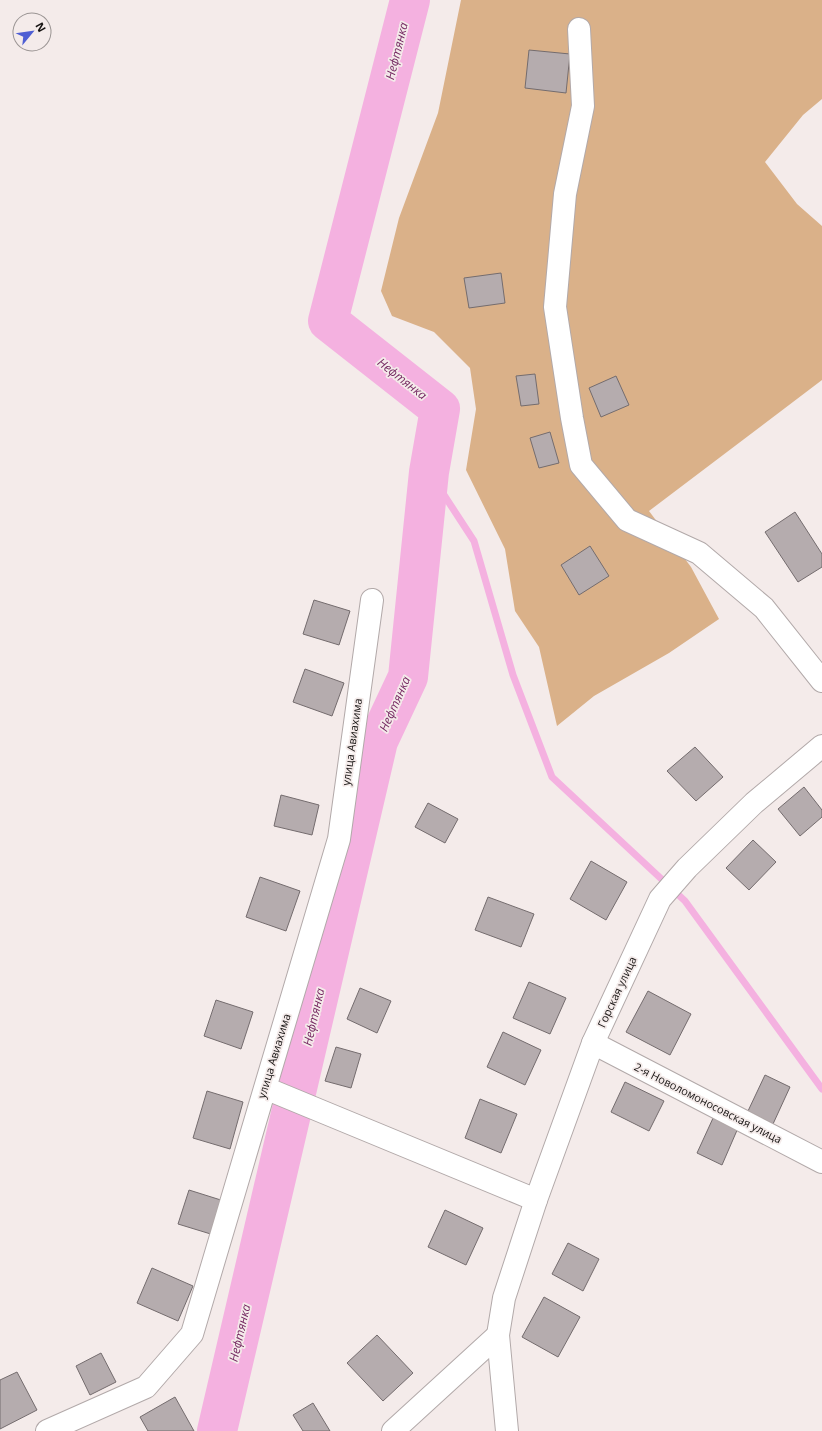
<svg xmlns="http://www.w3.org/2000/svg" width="822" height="1431" font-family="'Open Sans',sans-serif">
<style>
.green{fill:#dab189}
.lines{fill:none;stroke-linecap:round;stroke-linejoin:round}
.stream{stroke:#f4b1e0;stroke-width:7}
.river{stroke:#f4b1e0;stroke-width:40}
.building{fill:#b5acae;stroke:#746c6e}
.minor-casing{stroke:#b2a9a9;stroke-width:24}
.major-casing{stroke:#b2a9a9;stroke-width:24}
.minor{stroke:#fff;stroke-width:22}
.major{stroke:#fff;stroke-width:22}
.labels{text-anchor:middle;stroke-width:3.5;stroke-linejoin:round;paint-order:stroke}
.street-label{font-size:11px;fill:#161312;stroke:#f4ebea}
.water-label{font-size:12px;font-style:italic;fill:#752962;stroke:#f4ebea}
</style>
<rect width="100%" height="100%" fill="#f4ebea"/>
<path class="green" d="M461 0H822V99L803 115 765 162 797 204 822 226V380L649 511 691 567 719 619 669 653 594 696 557 726 539 647 515 611 505 549 466 470 476 409 470 368 434 332 392 316 381 291 399 218 438 113Z"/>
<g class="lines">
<path class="stream" d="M429 472 474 541 513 675 552 777 685 901 822 1089"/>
<path class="river" d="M217 1431 378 741 408 677 429 472 440 409 328 321 410 0"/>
</g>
<path class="building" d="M529 50 570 54 566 93 525 88Z
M501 273 505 303 469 308 464 278Z
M535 374 539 404 521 406 516 376Z
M616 376 629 405 601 417 589 388Z
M550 432 559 463 539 468 530 438Z
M795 512 822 554V567L798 582 765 532Z
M590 546 609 576 579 595 561 565Z
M314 600 350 611 339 645 303 634Z
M305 669 344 683 332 716 293 702Z
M695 747 723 777 696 801 667 771Z
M804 787 822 810V817L800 836 778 809Z
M281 795 319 805 312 835 274 826Z
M428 803 458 819 445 843 415 827Z
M753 840 776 862 749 890 726 868Z
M591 861 627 882 606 920 570 899Z
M260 877 300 891 286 931 246 917Z
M488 897 534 914 521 947 475 930Z
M529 982 566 998 550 1034 513 1018Z
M360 988 391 1001 377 1033 347 1019Z
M648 991 691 1014 670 1055 626 1032Z
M216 1000 253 1012 241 1049 204 1036Z
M503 1032 541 1050 525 1085 487 1067Z
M336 1047 361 1054 351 1088 325 1081Z
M765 1075 790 1087 773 1124 748 1111Z
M625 1082 664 1101 649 1131 611 1112Z
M207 1091 243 1102 230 1149 193 1138Z
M480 1099 517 1114 501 1153 465 1138Z
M714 1116 738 1128 722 1165 697 1153Z
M189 1190 224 1201 214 1235 178 1224Z
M445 1210 483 1228 466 1265 428 1247Z
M568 1243 599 1259 583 1291 552 1274Z
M152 1268 193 1286 178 1321 137 1303Z
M544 1297 580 1317 558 1357 522 1337Z
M377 1335 413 1373 383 1401 347 1363Z
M101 1353 116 1382 90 1395 76 1366Z
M17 1372 37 1410 0 1429V1380Z
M175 1397 194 1431H148L140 1417Z
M313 1403 330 1431H303L293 1415Z"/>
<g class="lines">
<defs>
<path id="minor" d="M579 29 583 106 565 194 555 307 572 418 581 465 627 520 699 553 764 608 822 681
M593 1043 822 1162
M265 1088 536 1200
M47 1431 146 1387 192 1334 339 839 372 600
M393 1431 498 1335"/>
<path id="major" d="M507 1431 498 1335 504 1298 536 1200 593 1043 660 899 687 868 754 803 822 746"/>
</defs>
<use href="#minor" class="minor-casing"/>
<use href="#major" class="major-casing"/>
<use href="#minor" class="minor"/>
<use href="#major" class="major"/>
</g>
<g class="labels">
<g class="street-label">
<text transform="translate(352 742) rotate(-82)" y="4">улица Авиахима</text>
<text transform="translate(617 992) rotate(-65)" y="4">Горская улица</text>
<text transform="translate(274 1056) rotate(-73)" y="4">улица Авиахима</text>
<text transform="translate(708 1103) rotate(27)" y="4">2-я Новоломоносовская улица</text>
</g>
<g class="water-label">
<text transform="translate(397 51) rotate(-76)" y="4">Нефтянка</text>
<text transform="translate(402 379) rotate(38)" y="4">Нефтянка</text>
<text transform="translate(395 704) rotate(-66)" y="4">Нефтянка</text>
<text transform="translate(314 1017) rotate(-77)" y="4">Нефтянка</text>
<text transform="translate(240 1333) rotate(-77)" y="4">Нефтянка</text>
</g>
</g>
<g transform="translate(32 32) rotate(61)"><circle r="19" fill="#f4ebea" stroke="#9b9594"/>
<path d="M0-3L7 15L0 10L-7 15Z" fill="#4e5ed3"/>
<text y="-6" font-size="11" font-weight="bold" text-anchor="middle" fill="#161312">N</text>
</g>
</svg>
